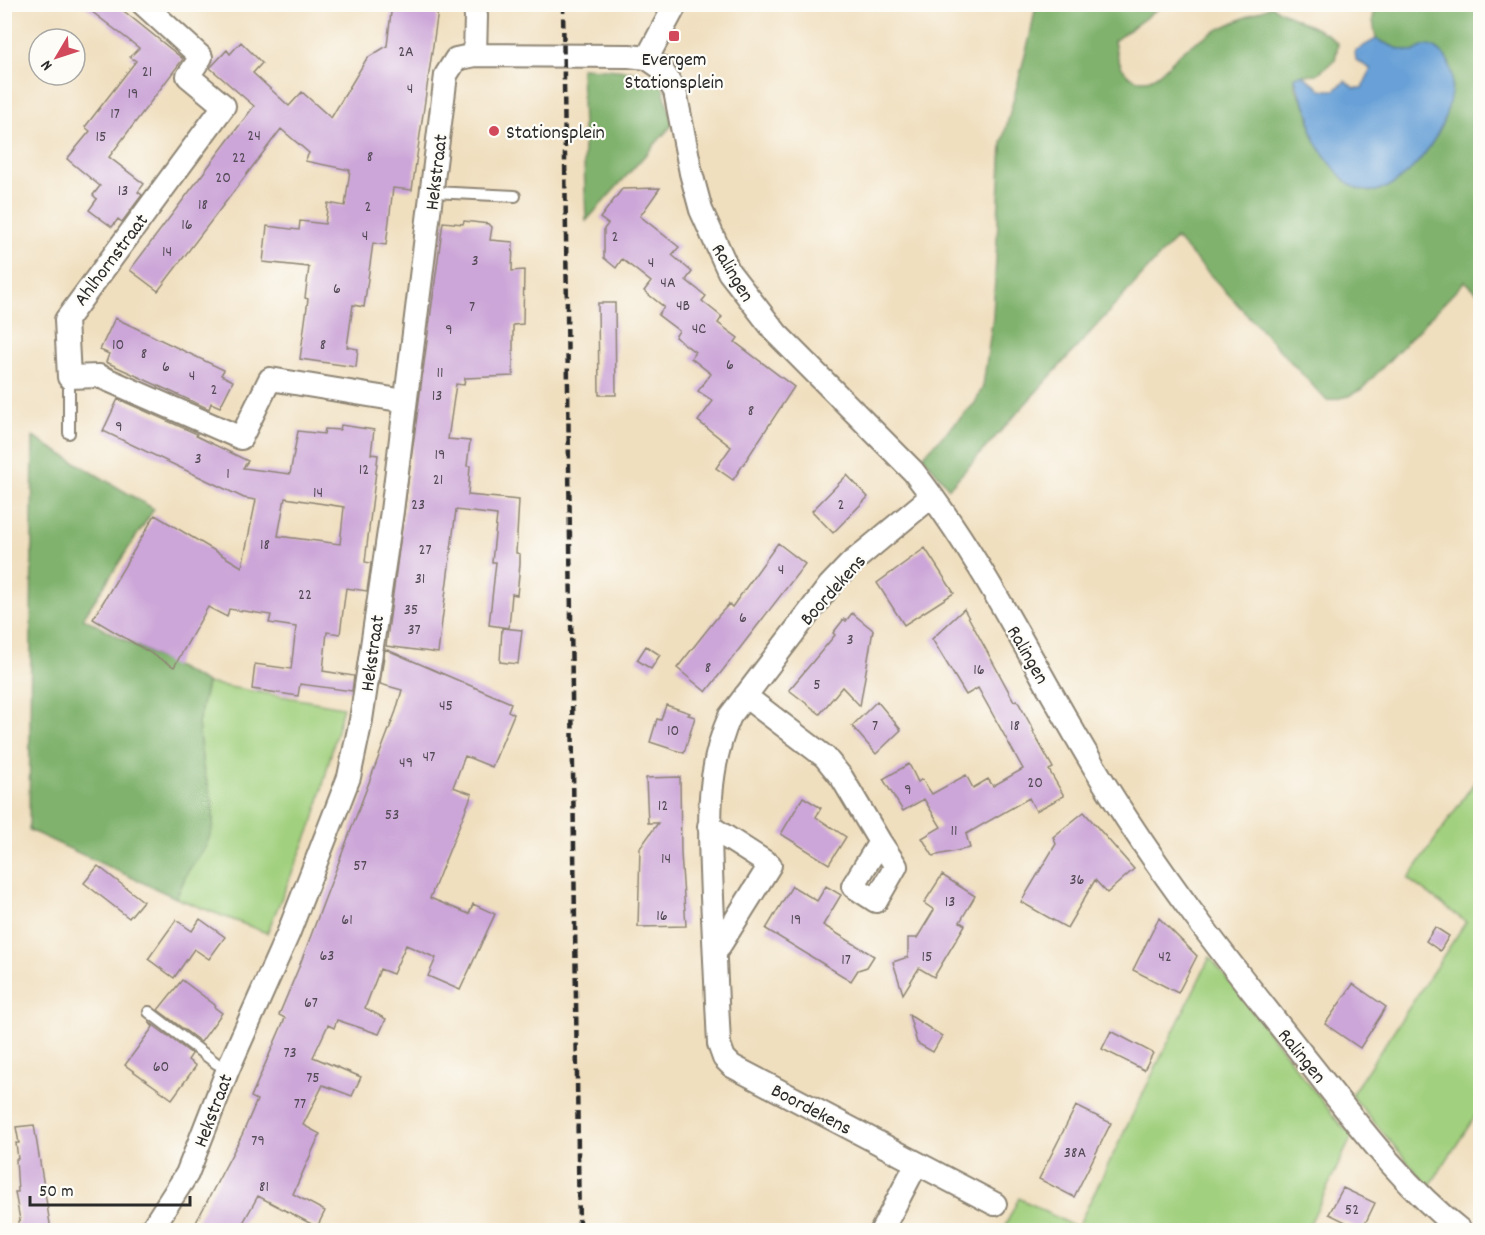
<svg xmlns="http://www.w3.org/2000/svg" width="1485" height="1235" font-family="Dekko,sans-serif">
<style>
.green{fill:#a1d07e;stroke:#667e54;stroke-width:1.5}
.forest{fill:#80b26d;stroke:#566e4c;stroke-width:1.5}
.water{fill:#68a0d7;stroke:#4a6681;stroke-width:1.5}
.building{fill:#cca6d8;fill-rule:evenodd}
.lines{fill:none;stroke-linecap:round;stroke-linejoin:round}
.service-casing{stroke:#8e8575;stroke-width:14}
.minor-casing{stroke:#8e8575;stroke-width:26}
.service{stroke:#fff;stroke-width:10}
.minor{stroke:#fff;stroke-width:22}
.rail{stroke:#2b2b2b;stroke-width:4.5;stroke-dasharray:9 4.5;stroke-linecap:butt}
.poi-dot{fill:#d1495b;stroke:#fdfcf7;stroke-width:2}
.labels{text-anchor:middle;stroke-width:4.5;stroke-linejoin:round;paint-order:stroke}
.number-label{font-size:16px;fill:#534a56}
.poi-label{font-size:20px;fill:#2b2b2b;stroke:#fdfcf7}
.street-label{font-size:20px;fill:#2b2b2b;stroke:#fdfcf7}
</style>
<rect width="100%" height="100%" fill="#fdfcf7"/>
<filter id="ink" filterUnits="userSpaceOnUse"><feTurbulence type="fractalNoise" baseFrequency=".0167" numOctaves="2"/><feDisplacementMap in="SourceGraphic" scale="12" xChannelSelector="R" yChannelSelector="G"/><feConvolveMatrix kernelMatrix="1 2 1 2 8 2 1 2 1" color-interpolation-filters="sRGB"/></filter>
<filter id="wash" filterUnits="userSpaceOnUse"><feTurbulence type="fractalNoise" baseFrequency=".008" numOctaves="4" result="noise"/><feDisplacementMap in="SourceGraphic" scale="24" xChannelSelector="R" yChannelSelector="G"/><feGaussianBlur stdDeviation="1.35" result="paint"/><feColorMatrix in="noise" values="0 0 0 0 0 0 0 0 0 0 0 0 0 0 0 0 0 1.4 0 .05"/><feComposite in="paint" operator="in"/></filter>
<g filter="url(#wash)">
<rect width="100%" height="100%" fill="#f0dfbf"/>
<path class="green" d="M207 683 343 707 314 820 267 933 176 898 188 871 206 846 213 804 203 768 198 723Z
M1480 774V1109L1429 1187 1351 1095 1466 922 1408 879Z
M1210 957 1343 1128 1353 1134 1307 1230H1003L1019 1198 1077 1228Z"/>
<path class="forest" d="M1036 5H1163L1114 41C1117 58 1122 81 1144 80 1159 80 1173 58 1184 50 1210 31 1242 19 1271 6L1327 34 1338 44 1335 60 1317 74 1295 76V87L1308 110 1312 133 1369 192 1393 184 1418 162 1450 64C1440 48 1430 42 1413 52L1396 48 1376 39 1373 20 1375 5H1480V295L1465 281 1362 389 1349 396 1327 401 1176 238 949 488 923 456 975 403 983 386 993 316 1002 143 1030 36Z
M581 68C609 69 635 69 661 81L673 124 586 221Z
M33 437 154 509 83 618 207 683 198 723 203 768 213 804V827L206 846 188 871 176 898 29 830Z"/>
<path class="water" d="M1376 39 1396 48 1413 52C1423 46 1427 43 1438 50 1464 67 1448 117 1435 138 1424 157 1407 177 1388 187 1369 196 1352 190 1339 174 1329 161 1317 148 1312 132 1310 125 1311 117 1308 110 1303 97 1296 90 1295 76L1303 75 1321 90H1335L1345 81 1354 88H1362L1371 69 1356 60 1355 51Z"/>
<g id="blocks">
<path class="building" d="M82 4H115L183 59 109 157 144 184 138 192 142 195 122 222 118 219 112 227 89 210 97 199 93 195 100 186 67 159 90 131 85 127 136 61 130 57 139 48Z
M392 4H439L412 190 393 188 386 245 373 243 364 307 353 305 347 347 358 349 356 367 300 359 308 299 305 298 309 267 263 262 267 226 299 230 300 221 325 224 328 203 345 206 350 170 305 161 309 153 281 129 158 291 130 270 254 106 210 68 227 50 230 54 241 42 262 63 253 73 289 106 302 92 331 118 367 58 387 46Z
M660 188 640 216 679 247 672 255 692 272 686 280 706 296 702 301 722 317 718 323 738 338 735 342 794 387 733 480 716 468 731 447 698 421 713 401 698 391 711 374 691 358 695 352 675 337 679 331 658 315 664 307 644 291 651 282 622 259 616 268 604 258V229L608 224 600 218 622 189Z
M464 221 489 224 492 227 490 240 513 242 512 271 524 270 523 324 513 325V376L465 378 464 385 456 384 448 439 470 441 467 466H470L468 495 519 500 516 553 520 554V564L517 595 512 594 509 628 489 625 496 562H492L497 515 456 510 438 653 386 646 443 222 463 224Z
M598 303H615L616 395H599Z
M115 318 224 370 221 375 233 381 220 407 211 403 209 409 106 362 109 354 100 350Z
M118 399 197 434 196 436 248 461 243 468 290 474 298 431 324 434 325 429 340 430 341 425 374 430 371 454 378 455 365 562 371 563 367 591 346 588 340 634 327 632 323 671 354 676 352 691 300 684 298 696 252 689 255 664 291 669 296 627 269 623 271 615 229 609 227 617 208 607 174 667 93 619 155 515 242 567 256 500 244 498 103 431ZM285 498 344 507 340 544 278 536Z
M847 475 868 497 833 533 812 511Z
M778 543 805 564 706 692 677 668 719 615 729 604 732 607Z
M925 548 954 593 904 625 877 583Z
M964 609 1014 701 1017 700 1034 731 1033 732 1053 768 1049 770 1064 796 1036 811 1029 798 966 834 970 848 933 856 922 838 941 827 924 799 903 811 883 779 909 764 918 782 922 779 932 794 966 775 973 788 988 779 993 786 1023 769 978 688 966 695 932 639Z
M852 613 873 630 860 706 842 687 820 714 789 690 835 635 833 633 844 619 846 621Z
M502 628 522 630 518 664 500 662Z
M646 646 660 655 651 669 637 660Z
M385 649 511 703 508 711 514 714 492 767 465 756 453 787 472 794 430 898 469 914 473 904 495 914 460 990 428 976 436 958 406 945 393 974 380 969 365 1008 386 1019 379 1034 337 1020 334 1028 328 1025 313 1057 361 1077 352 1096 323 1085 303 1125 320 1134 293 1194 325 1211 317 1227 258 1196 239 1230H192L242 1135 257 1100 251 1097 285 1018 279 1015 299 967 396 711 402 690 380 684Z
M877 701 901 730 876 754 852 726Z
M666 705 690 713 688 715 695 717 684 753 650 742 657 719 661 720Z
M680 777 681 854 686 926 638 927 640 848 658 823H648L646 778Z
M803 797 821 808 816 817 846 837 829 864 781 834Z
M1084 812 1134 869 1107 893 1095 880 1067 928 1021 902 1056 844 1053 837Z
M98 866 143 901 129 918 84 883Z
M942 875 975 896 960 922 965 925 934 977 919 968 903 994 893 962 908 957V938H917L934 910 924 903Z
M792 886 817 901 826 886 841 895 823 925 874 956 867 967 858 970 851 981 766 929Z
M1159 918 1197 956 1178 993 1133 970Z
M200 919 225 937 209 959 194 949 174 978 148 959 176 920 192 931Z
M1435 927 1449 936 1440 951 1426 941Z
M182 980 215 1005 214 1007 222 1013 201 1042 158 1010Z
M1353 984 1386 1007 1360 1048 1325 1024Z
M909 1015 942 1036 933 1052 917 1043Z
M149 1022 192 1054 188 1060 196 1066 172 1099 125 1065 153 1027Z
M1111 1031 1153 1053 1144 1070 1102 1049Z
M1076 1106 1111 1123 1074 1197 1039 1179Z
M34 1125 51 1230H14L20 1220 15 1192H18L16 1159H18L16 1143H19L16 1127Z
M1343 1188 1375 1203 1362 1230 1329 1214Z"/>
</g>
</g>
<g filter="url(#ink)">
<use href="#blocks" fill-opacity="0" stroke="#8e8575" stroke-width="1.5"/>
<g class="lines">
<defs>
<path id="service" d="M433 192 515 196
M69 433V377
M149 1012 216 1063 228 1069"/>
<path id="minor" d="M143 4 201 57 188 76 224 106 66 320 69 377 99 376 241 438 270 379 405 401
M474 4 476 16 475 55
M647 58 676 4
M932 496 850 564 830 585 730 716C704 774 710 835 712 897 714 946 717 995 719 1044L724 1058 732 1066 995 1204
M745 696 825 757 842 778 880 842 853 886 876 901 896 866 880 842
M709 826 770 865 715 953
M151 1230 187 1174 228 1069 288 934 349 777 361 720 392 511 446 75 456 59 475 55 629 56 647 58 660 67 675 91 691 173 701 210 729 272 777 334 913 471C984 561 1034 667 1093 765 1155 869 1230 964 1306 1059 1354 1119 1400 1183 1460 1230
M882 1230 917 1163"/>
</defs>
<use href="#service" class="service-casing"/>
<use href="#minor" class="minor-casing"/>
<use href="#service" class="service"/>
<use href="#minor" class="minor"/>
<path class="rail" d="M563 4 579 1230"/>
</g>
</g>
<g class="poi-dot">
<rect x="668" y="30" width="12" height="12" rx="3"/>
<circle cx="494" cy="131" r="6"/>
</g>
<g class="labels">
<g class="number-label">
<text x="406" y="56">2A</text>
<text x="147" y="76">21</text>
<text x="410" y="93">4</text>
<text x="133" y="98">19</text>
<text x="115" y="118">17</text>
<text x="254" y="140">24</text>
<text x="101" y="141">15</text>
<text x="370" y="161">8</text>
<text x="239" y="162">22</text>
<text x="223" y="182">20</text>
<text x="123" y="195">13</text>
<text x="203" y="209">18</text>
<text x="368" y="211">2</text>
<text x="187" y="229">16</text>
<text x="365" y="240">4</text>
<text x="615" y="241">2</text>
<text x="167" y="256">14</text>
<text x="475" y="265">3</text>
<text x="651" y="267">4</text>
<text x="668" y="287">4A</text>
<text x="337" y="293">6</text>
<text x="683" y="310">4B</text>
<text x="472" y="311">7</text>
<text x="699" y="333">4C</text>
<text x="449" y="334">9</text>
<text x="118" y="349">10</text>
<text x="323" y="349">8</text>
<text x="144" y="358">8</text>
<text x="730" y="369">6</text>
<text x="166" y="371">6</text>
<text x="440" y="377">11</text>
<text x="192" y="380">4</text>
<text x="214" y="394">2</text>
<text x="437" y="400">13</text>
<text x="751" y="415">8</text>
<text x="119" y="431">9</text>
<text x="440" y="459">19</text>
<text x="198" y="463">3</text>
<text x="364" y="474">12</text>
<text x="228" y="478">1</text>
<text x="438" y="484">21</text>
<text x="318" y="497">14</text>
<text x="418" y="509">23</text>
<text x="841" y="509">2</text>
<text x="265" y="549">18</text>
<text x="425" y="554">27</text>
<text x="781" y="574">4</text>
<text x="420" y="583">31</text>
<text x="305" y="599">22</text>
<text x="411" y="614">35</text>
<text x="743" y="622">6</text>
<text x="414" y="634">37</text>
<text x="850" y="644">3</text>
<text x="708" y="672">8</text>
<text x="979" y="674">16</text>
<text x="817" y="689">5</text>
<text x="446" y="710">45</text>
<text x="875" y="730">7</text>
<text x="1015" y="730">18</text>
<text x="673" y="735">10</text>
<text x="429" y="761">47</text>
<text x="406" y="767">49</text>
<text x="1035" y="787">20</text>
<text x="908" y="794">9</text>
<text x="663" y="810">12</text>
<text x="392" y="819">53</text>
<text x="954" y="835">11</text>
<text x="666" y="863">14</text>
<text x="360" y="870">57</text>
<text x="1077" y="884">36</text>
<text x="950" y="906">13</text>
<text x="662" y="920">16</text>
<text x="347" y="924">61</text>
<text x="796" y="924">19</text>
<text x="327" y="960">63</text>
<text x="927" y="961">15</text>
<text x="1165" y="961">42</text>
<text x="846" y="964">17</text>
<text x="311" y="1007">67</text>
<text x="290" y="1057">73</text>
<text x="161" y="1071">60</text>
<text x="313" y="1082">75</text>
<text x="300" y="1108">77</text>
<text x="258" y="1145">79</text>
<text x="1075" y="1157">38A</text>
<text x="264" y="1191">81</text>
<text x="1352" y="1214">52</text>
</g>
<g class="poi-label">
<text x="674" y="65">Evergem<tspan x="674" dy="23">Stationsplein</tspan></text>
<text x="506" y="138" text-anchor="start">Stationsplein</text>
</g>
<g class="street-label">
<text transform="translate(435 172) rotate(-83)" y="7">Hekstraat</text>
<text transform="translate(110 259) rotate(-53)" y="7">Ahlhornstraat</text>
<text transform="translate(734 272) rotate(59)" y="7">Ralingen</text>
<text transform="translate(832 589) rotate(-48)" y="7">Boordekens</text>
<text transform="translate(371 653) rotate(-82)" y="7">Hekstraat</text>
<text transform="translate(1029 654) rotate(60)" y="7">Ralingen</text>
<text transform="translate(1303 1055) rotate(51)" y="7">Ralingen</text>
<text transform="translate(812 1108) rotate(28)" y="7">Boordekens</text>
<text transform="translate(212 1110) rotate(-69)" y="7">Hekstraat</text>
</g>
</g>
<rect width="1485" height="1235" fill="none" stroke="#fdfcf7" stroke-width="24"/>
<g transform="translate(57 57) rotate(231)"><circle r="28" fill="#fdfcf7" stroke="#a9a8a5" stroke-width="1.5"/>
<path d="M0-4.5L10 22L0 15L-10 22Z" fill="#d1495b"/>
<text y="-9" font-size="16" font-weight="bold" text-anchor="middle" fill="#2b2b2b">N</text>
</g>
<path d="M30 1196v9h160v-9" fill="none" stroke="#2b2b2b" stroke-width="3"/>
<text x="39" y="1196" font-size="18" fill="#2b2b2b" stroke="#fdfcf7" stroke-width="4.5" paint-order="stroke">50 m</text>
</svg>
